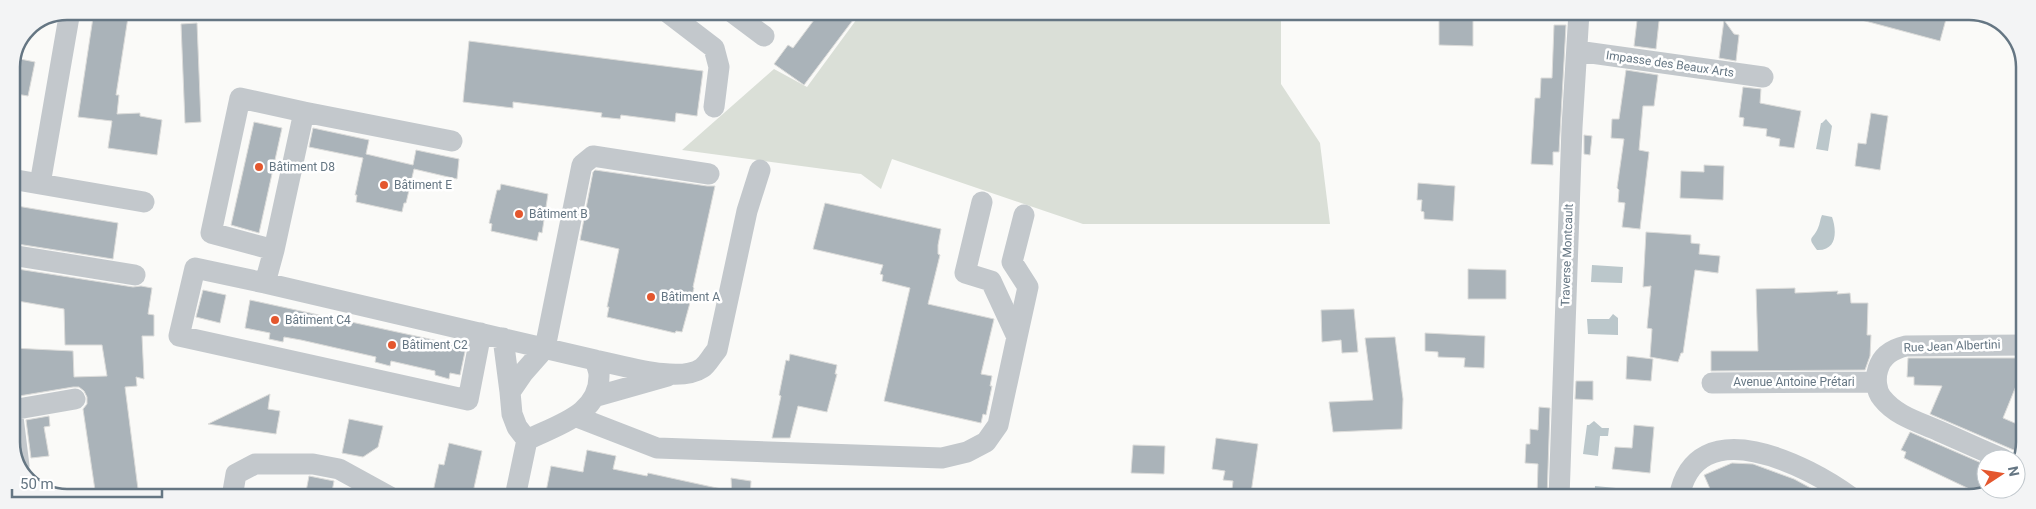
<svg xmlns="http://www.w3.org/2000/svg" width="2036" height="509" font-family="Roboto,sans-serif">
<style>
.green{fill:#dadfd7}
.water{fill:#bbc7cb}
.building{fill:#aab3b9;stroke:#dcdcda}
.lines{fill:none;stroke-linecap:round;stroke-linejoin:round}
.minor{stroke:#c3c8cc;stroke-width:21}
.poi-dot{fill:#e4572e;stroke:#fff;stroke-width:2}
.labels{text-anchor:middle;stroke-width:5;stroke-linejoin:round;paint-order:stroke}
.street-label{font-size:12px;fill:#657683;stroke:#fff}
.poi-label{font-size:12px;fill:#657683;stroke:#fff;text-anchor:start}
.rim{fill:none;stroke:#657683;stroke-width:2.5}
</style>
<rect width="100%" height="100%" fill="#fafaf8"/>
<path class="green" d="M862 12H1281V84L1320 143 1330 224H1083L892 159 881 189 861 174 682 150 774 69 807 87Z"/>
<path class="water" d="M1826 119 1832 126 1828 151 1816 149 1821 123H1822Z
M1822 215 1832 217C1837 231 1837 251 1817 250 1806 236 1813 240 1818 228 1820 224 1820 219 1822 215Z
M1592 265 1623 267 1622 283 1591 282Z
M1613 314 1618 318V335L1588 334 1587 319H1609Z
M1594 421 1602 428H1609L1608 436H1600L1598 456 1583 454 1587 425H1589Z
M1595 486 1616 488 1620 494 1615 498H1594Z"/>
<path class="building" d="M94 11H129L116 95H119L117 114 140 113V116L162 120 157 155 108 148 112 121 78 117Z
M820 12H859L804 85 774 64 788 45 793 48Z
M1638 12H1660L1656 49 1634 46Z
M1855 12H1948L1940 41 1854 18Z
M1439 19 1473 20V46L1439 45Z
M1724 20 1734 34 1739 35 1736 61 1719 58Z
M197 23 201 122 185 123 181 24Z
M1554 25H1566L1559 152H1553V165L1531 164 1535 98H1540L1541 78H1552Z
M469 41 703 71 697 116 676 113 675 122 621 115 620 119 601 117 602 113 513 102V108L463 102Z
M15 58 35 62 28 96 11 93V67Z
M1626 70 1658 75 1654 106H1643L1639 150 1649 152 1640 229 1622 227 1625 203 1618 202 1619 190 1617 188 1624 139 1611 138 1612 119H1619Z
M1743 87 1761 89 1760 103 1801 111 1794 148 1779 146 1780 139 1766 136 1767 129 1743 126 1744 118 1739 117Z
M1871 113 1888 116 1880 170 1855 166 1858 143 1866 144Z
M254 122 282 128 259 233 231 225Z
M313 128 369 140 366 154 413 165 416 150 459 159 457 179 414 169 406 203H404L402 212 356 202 357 195H355L363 158 309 147Z
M1584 135 1592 136 1590 155 1584 154Z
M1704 165 1724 166 1723 200 1680 198 1681 171 1704 172Z
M595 170 707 186H715L693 287 694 288 682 332 676 331 675 333 607 317 609 307H607L619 249 580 240 593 172Z
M1418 183 1455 186 1453 221 1424 219V212L1421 211 1422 200H1417Z
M501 184 548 194 542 233 539 232 537 241 491 231 492 224 489 223 497 190H500Z
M825 203 941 229 938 245V254L940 255 928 304 994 319 981 374 992 376 990 386H992L986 415 983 414 981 423 884 401 910 288 882 281 883 275 880 274 883 265 813 249Z
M11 205 118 223 113 259 11 243Z
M1646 232 1691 235V243L1700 244 1699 254 1720 256 1718 273 1695 270 1683 353H1681L1678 362 1650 357 1652 329 1647 328 1651 286 1643 287Z
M11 268 133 287 141 286 152 288 148 314 154 315V336H142L144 379 136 377 137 386 125 387 139 497H96L83 409 87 404V397L84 391 79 387H73L19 396 12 395V348L73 351 74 377 107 376 102 345H65L64 309 12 300Z
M1468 269 1506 270V299H1468Z
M1795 288V293L1838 291 1837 294 1850 293 1851 303H1868L1867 335H1871L1870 356 1865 370 1711 371V351H1758L1756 289Z
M203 290 226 295 220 323 196 317Z
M250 300 466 347 460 375 450 373 449 379 435 375V371L391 361 390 366 375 362 376 357 301 340 284 337 283 342 269 339 270 333 245 328Z
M1354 309 1358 352 1342 353 1341 340 1322 342 1321 310Z
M1425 333 1485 336 1484 368 1464 367 1465 358 1438 357V352L1425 351Z
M1395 337 1403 399 1402 429 1333 432 1329 402 1373 400 1365 338Z
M790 354 837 365 835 374H837L827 412 798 406 790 438H772L781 396 779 395 786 360 789 361Z
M1627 356 1653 359 1651 381 1626 379Z
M1908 358H2024V386H2016L2003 418 2024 427 2023 454 1930 414 1942 386 1914 385V377H1907Z
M1576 381H1593V400L1575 399Z
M270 394 268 409 280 411 276 434 208 424Z
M1539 407 1550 408 1547 498 1537 497 1538 464 1525 463 1526 444H1530V429L1538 430Z
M49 416 50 426 44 427 49 456 31 458 26 420Z
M349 419 383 426 378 447 363 457 342 453Z
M1634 425 1654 427 1650 473 1612 469 1615 447 1632 448Z
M1910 432 1986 465V491L1980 494 1904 458 1906 452 1901 450Z
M1216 438 1258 444 1251 493 1232 490 1233 481 1223 480 1225 471 1212 469Z
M449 443 482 451 472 497H432L439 464 444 465Z
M1133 445 1165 446 1164 474 1131 473Z
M587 450 616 456 613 469 647 476 648 473 726 490V497H545L551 466 583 472Z
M1732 463 1753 464 1794 479 1829 498H1714L1704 475Z
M309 476 334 481 331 497H305Z
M731 478 751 481 750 497H732Z"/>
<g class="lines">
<path class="minor" d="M667 12 714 48 719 67 714 107
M732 12 764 36
M1577 51 1763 77
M452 141 304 112 274 250 265 283 595 360C596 364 599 370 599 375 600 415 556 425 527 440
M11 179 144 202
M40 184 70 11
M274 250 211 233 240 98 304 112
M11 255 135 275
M265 283 195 268 179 336 468 400 481 333
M1017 337 1028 287 1012 262 1024 215
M503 338 510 392 512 414 517 427 527 440
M595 360C622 365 679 384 702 368 708 364 712 355 717 350L747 211 760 170
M1712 383 1876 382
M510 392 523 373 545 348 582 165 593 156 709 174
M594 397 668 376
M12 409 19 466
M12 410 75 399
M577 417 657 448 942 458 967 452 986 442 998 425 1017 337 991 281 965 273 982 202
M2003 459C1981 450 1960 440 1939 431 1919 422 1896 416 1882 398 1876 391 1875 378 1878 369 1882 355 1893 349 1906 346L2024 345
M232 497 236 474 255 464H313L339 469 390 497
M515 497 527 440
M1559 498 1572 127 1579 12
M1679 498C1695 408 1808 465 1852 498"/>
</g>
<g class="poi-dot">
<circle cx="259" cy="167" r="5"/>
<circle cx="384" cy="185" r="5"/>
<circle cx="519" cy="214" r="5"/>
<circle cx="651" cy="297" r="5"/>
<circle cx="275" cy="320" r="5"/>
<circle cx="392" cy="345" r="5"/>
</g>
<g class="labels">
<g class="street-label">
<text transform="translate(1670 64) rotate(8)" y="4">Impasse des Beaux Arts</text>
<text transform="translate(1567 255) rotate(-88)" y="4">Traverse Montcault</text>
<text transform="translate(1952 346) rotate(-2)" y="4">Rue Jean Albertini</text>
<text x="1794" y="386">Avenue Antoine Prétari</text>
</g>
<g class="poi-label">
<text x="269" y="171">Bâtiment D8</text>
<text x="394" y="189">Bâtiment E</text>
<text x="529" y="218">Bâtiment B</text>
<text x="661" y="301">Bâtiment A</text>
<text x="285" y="324">Bâtiment C4</text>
<text x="402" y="349">Bâtiment C2</text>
</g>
</g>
<path d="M0 0H2036V509H0ZM67 20H1969A47 47 0 0 1 2016 67V442A47 47 0 0 1 1969 489H67A47 47 0 0 1 20 442V67A47 47 0 0 1 67 20Z" fill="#f3f4f5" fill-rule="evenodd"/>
<path class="rim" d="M67 20H1969A47 47 0 0 1 2016 67V442A47 47 0 0 1 1969 489H67A47 47 0 0 1 20 442V67A47 47 0 0 1 67 20Z"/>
<g transform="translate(2001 474) rotate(78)"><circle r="24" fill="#ffffff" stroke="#c1c8cd"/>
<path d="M0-4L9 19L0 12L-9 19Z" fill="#e4572e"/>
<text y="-8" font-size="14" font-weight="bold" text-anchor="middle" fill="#657683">N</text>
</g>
<path d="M12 489v8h150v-8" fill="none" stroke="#657683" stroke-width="2.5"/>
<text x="20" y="489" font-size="15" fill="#657683" stroke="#ffffff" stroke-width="4" paint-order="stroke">50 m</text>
</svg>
